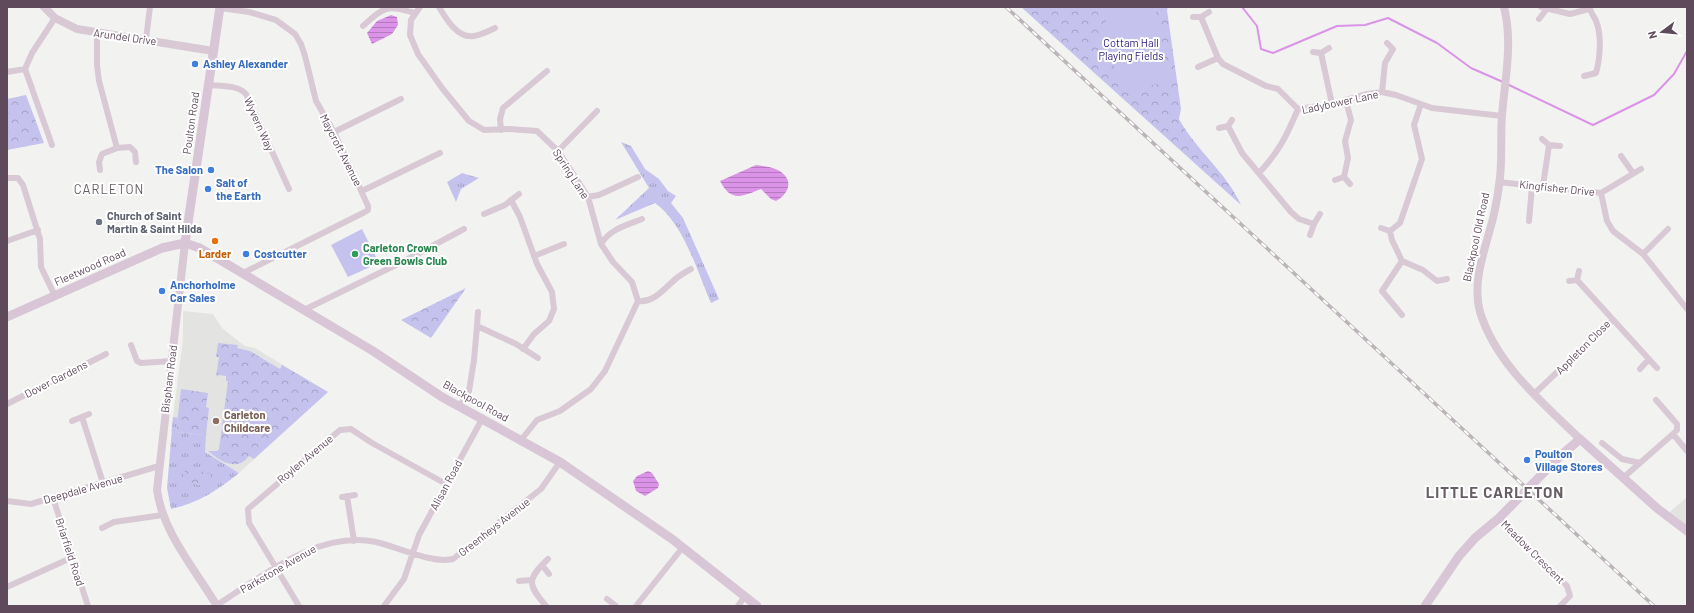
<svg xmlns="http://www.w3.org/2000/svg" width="1694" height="613" font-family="Barlow,sans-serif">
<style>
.education{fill:#e3e4e2}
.grass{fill:url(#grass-tufts)}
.forest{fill:url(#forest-crowns)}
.pitch{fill:#c5c3ed}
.water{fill:url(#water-rules)}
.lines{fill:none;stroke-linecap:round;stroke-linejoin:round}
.stream{stroke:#db93e7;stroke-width:2}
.minor{stroke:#d8c9d5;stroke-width:6}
.tertiary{stroke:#d8c9d5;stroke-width:8}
.secondary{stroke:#d8c5d5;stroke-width:9}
.rail-casing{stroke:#bbb4b9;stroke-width:3.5}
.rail{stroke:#fff;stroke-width:2;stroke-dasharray:6;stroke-linecap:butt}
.shop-dot{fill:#3f7fe0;stroke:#fff;stroke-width:1.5}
.worship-dot{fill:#6b7280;stroke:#fff;stroke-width:1.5}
.food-dot{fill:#e8710a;stroke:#fff;stroke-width:1.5}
.leisure-dot{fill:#2e9e5b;stroke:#fff;stroke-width:1.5}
.education-dot{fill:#8d6e63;stroke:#fff;stroke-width:1.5}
.labels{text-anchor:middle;stroke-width:4;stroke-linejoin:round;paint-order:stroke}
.street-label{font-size:11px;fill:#5e4a5b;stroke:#fff}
.park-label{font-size:11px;fill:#2c1d7c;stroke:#fff}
.shop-label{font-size:11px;font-weight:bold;fill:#366cbe;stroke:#fff;text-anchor:start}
.worship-label{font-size:11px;font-weight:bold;fill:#5b616d;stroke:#fff;text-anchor:start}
.leisure-label{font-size:11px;font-weight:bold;fill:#27864d;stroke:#fff;text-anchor:start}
.food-label{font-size:11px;font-weight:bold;fill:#c56008;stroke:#fff}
.education-label{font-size:11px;font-weight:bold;fill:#785e54;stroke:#fff;text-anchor:start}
.quarter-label{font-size:13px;letter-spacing:1px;fill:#665e64;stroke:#fff}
.district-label{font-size:15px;font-weight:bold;letter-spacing:1px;fill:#665e64;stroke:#fff}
</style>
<defs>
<pattern id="grass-tufts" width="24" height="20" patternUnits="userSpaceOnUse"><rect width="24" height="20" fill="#c5c3ed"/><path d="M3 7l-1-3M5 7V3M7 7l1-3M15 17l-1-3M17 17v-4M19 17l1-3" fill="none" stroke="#a3a0c3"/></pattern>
<pattern id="forest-crowns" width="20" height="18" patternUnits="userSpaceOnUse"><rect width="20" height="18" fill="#c5c3ed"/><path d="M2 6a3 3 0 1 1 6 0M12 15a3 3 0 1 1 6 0" fill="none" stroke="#a3a0c3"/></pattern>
<pattern id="water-rules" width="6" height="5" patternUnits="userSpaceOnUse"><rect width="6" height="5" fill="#db93e7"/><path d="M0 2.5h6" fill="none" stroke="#b57abe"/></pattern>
</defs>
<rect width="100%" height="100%" fill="#f2f3f1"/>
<path class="education" d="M183 311 213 314 223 329 245 346 255 348 328 392 239 473 171 431 183 339Z
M1687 497V531L1666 515Z"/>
<path class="grass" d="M621 142 631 146 645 169 659 179 668 191 676 196 671 203 683 218 719 299 711 303C697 271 684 224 655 203L615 220 649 188Z
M462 173 479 178 461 189 456 202 447 182Z
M173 417 178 418 176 432 206 435 205 452 239 473C218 490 198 503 171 509L167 488Z"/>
<path class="forest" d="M1021 7H1168L1167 10 1181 109 1179 119C1196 150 1227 173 1241 205Z
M26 95 44 143 7 150V99Z
M466 288 431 338 401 320Z
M218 343 238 345 237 348 250 351 280 369 282 365 328 392 254 459 249 456C237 472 221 462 208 451H217L219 449 228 381H226V376L218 375 216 377 219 357H216Z
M181 389 208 393 206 407 209 408 206 435 176 432Z
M186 467 211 474 207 487 182 481Z"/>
<path class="pitch" d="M1103 7H1155L1170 82 1119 91Z
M362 229 379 263 348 277 331 245Z"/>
<path class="water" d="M391 15 397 17 398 25 392 34 372 44 367 33 377 21Z
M756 165C763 166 771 167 778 170 794 179 790 193 776 201L771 199 761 189C743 196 731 203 720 181Z
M648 471 652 473 659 484 658 488 645 496 636 491 633 481 637 476Z"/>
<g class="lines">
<path class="stream" d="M1242 7 1257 26 1261 49 1273 53 1337 26 1365 25 1388 18 1437 43 1471 68 1503 82
M1507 84 1593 125 1654 95 1674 74 1687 51"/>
<path class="minor" d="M420 7 411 20 410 35 418 54 442 88 469 121 484 130 509 129 537 131 558 151 588 197 601 244 613 262 632 282 638 301 605 371 591 389 560 411 537 420 521 440
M439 7C446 19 458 39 474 36 481 35 489 31 495 28
M1541 7 1570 14 1589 9
M220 8 249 12 276 20 295 34 301 44 305 56 316 101 334 132 368 206V210L363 213 243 273
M1193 17H1201L1218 58 1223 64 1266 86 1278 89 1298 109
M1201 17 1209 12
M1539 19 1546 10
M363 26C385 6 386 5 415 13
M97 33V65L99 81 117 148
M146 39 150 7
M1313 52 1321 53 1332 104
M1321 53 1329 48
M1198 67 1218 58
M7 72 25 69
M1584 76 1596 73C1600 59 1602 35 1596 21 1594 16 1590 12 1590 7
M209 85C220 86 238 85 246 94L289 189
M1382 92 1385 63 1393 49 1387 43
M1232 120 1228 126 1242 153 1291 212 1299 219 1314 224 1310 235
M1219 128 1228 126
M501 130 500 119 503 108 547 71
M334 132 401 99
M1542 139 1549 145
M52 145 25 69 32 53 55 18
M558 151 597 111
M1621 156 1633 173
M100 170 99 162 102 154 117 148 130 147 135 152 136 162
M1259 173C1280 150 1286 137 1298 109L1332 104 1367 94 1382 92 1396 95 1432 108 1502 116
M1344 177 1350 184
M7 178H18L23 185 40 239 41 267 55 296
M1335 180 1344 177 1348 158 1345 141 1351 120 1346 101
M1499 182 1601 193 1641 169
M1543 186 1549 145 1560 146
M362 191 440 153
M1601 193 1607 221 1613 231 1643 254 1687 309
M588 197 599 195 638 177
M511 200 520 217 537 264 552 292 554 309 549 321 534 334 523 349
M484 214 505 205 519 194
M1529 221 1532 186
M1314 224 1320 214
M1381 228 1390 231
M7 241 38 230
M601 244C610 229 627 225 642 219
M1643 254 1668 229
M534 256 564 244
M1402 261 1392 240 1390 231 1400 223 1422 159 1414 125 1421 104
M1402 261 1423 270 1437 281 1447 279
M1579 271 1577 280 1657 368
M1569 281 1577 280
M638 301C655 303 665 287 678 277 682 274 687 271 691 269
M304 310 408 259 464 229
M1402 315 1382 291 1402 261
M477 326 478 312
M131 345 137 361 141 363 172 361
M1640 369 1649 359
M1534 394 1612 320
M1656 400 1677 424V430L1673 434
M7 404 106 354
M459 407 469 391 474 360 477 326 516 344 538 358
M82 417 103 483
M72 421 89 414
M1602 443 1622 459 1640 463
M1624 477 1673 434 1687 451
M347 496 354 541
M342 497 355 495
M53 498 88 606
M7 501 31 504 159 466
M1499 518 1567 586 1570 596 1560 606
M102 528 114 522 163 515
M542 565 549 574
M519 581 532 580
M7 587 73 557
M607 599 616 606
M217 605C263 576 318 530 376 542 398 547 432 564 453 559L541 489 560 462
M299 606 249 523 248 509 340 430 351 429 372 443 446 484
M384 606 404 579 419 535 482 419
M546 606C527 584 527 579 548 559
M636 606 683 547
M738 606 745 596"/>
<path class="tertiary" d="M44 7 55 18 77 29 213 51
M1504 7C1513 43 1505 79 1502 115 1500 138 1503 162 1499 185 1498 194 1496 205 1494 214 1487 245 1471 280 1480 312 1496 364 1542 402 1580 439
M185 243 157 490C163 533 195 569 217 606"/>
<path class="secondary" d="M185 243 220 7
M7 317 162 248 185 243 200 248 373 351 442 397 560 462 672 539 757 606
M1425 606 1459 556 1475 538 1499 518 1558 458 1580 439 1658 509 1687 531"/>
<defs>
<path id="rail" d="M1006 7 1654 606"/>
</defs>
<use href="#rail" class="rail-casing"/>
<use href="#rail" class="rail"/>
</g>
<g class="shop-dot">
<circle cx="195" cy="64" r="4"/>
<circle cx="211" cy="170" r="4"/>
<circle cx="208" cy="189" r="4"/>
<circle cx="246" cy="254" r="4"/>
<circle cx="162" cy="291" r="4"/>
<circle cx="1527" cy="460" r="4"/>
</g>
<circle class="worship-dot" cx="99" cy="222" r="4"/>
<circle class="food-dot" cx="215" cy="241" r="4"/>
<circle class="leisure-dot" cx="355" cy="254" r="4"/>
<circle class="education-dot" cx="216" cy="421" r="4"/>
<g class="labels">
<g class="street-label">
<text transform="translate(125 37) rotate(8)" y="4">Arundel Drive</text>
<text transform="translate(1340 102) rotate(-12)" y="4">Ladybower Lane</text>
<text transform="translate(191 123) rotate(-82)" y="4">Poulton Road</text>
<text transform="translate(259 124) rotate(66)" y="4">Wyvern Way</text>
<text transform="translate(341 150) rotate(63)" y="4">Maycroft Avenue</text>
<text transform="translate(571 174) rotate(57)" y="4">Spring Lane</text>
<text transform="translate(1557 188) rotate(6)" y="4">Kingfisher Drive</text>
<text transform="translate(1476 237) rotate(-78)" y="4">Blackpool Old Road</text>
<text transform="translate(90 267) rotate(-24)" y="4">Fleetwood Road</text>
<text transform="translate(1583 347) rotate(-45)" y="4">Appleton Close</text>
<text transform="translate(56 379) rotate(-27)" y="4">Dover Gardens</text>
<text transform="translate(169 379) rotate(-83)" y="4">Bispham Road</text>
<text transform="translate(476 401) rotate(29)" y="4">Blackpool Road</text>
<text transform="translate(305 459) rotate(-40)" y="4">Roylen Avenue</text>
<text transform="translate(446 485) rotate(-62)" y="4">Alisan Road</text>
<text transform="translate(83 489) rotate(-16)" y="4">Deepdale Avenue</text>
<text transform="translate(494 527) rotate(-38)" y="4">Greenheys Avenue</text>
<text transform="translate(70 552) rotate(72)" y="4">Briarfield Road</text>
<text transform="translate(1533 552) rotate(45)" y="4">Meadow Crescent</text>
<text transform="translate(278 569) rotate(-30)" y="4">Parkstone Avenue</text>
</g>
<g class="park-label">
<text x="1131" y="47">Cottam Hall<tspan x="1131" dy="13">Playing Fields</tspan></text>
</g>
<g class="shop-label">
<text x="203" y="68">Ashley Alexander</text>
<text x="203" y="174" text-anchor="end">The Salon</text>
<text x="216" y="187">Salt of<tspan x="216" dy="13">the Earth</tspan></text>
<text x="254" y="258">Costcutter</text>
<text x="170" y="289">Anchorholme<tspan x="170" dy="13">Car Sales</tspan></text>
<text x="1535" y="458">Poulton<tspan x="1535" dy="13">Village Stores</tspan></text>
</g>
<g class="worship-label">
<text x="107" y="220">Church of Saint<tspan x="107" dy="13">Martin &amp; Saint Hilda</tspan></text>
</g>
<g class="leisure-label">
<text x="363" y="252">Carleton Crown<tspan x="363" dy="13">Green Bowls Club</tspan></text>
</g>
<g class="food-label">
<text x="215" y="258">Larder</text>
</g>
<g class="education-label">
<text x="224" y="419">Carleton<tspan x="224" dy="13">Childcare</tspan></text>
</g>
<g class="quarter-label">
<text x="109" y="194">CARLETON</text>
</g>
<g class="district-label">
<text x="1495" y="498">LITTLE CARLETON</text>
</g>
</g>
<rect width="1694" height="613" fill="none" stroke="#5e4a5b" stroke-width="16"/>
<g transform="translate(1662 32) rotate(254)" stroke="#ffffff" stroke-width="3" paint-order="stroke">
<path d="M0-3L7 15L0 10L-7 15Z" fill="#5e4a5b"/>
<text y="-6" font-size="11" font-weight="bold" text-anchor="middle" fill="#5e4a5b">N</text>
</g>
</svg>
